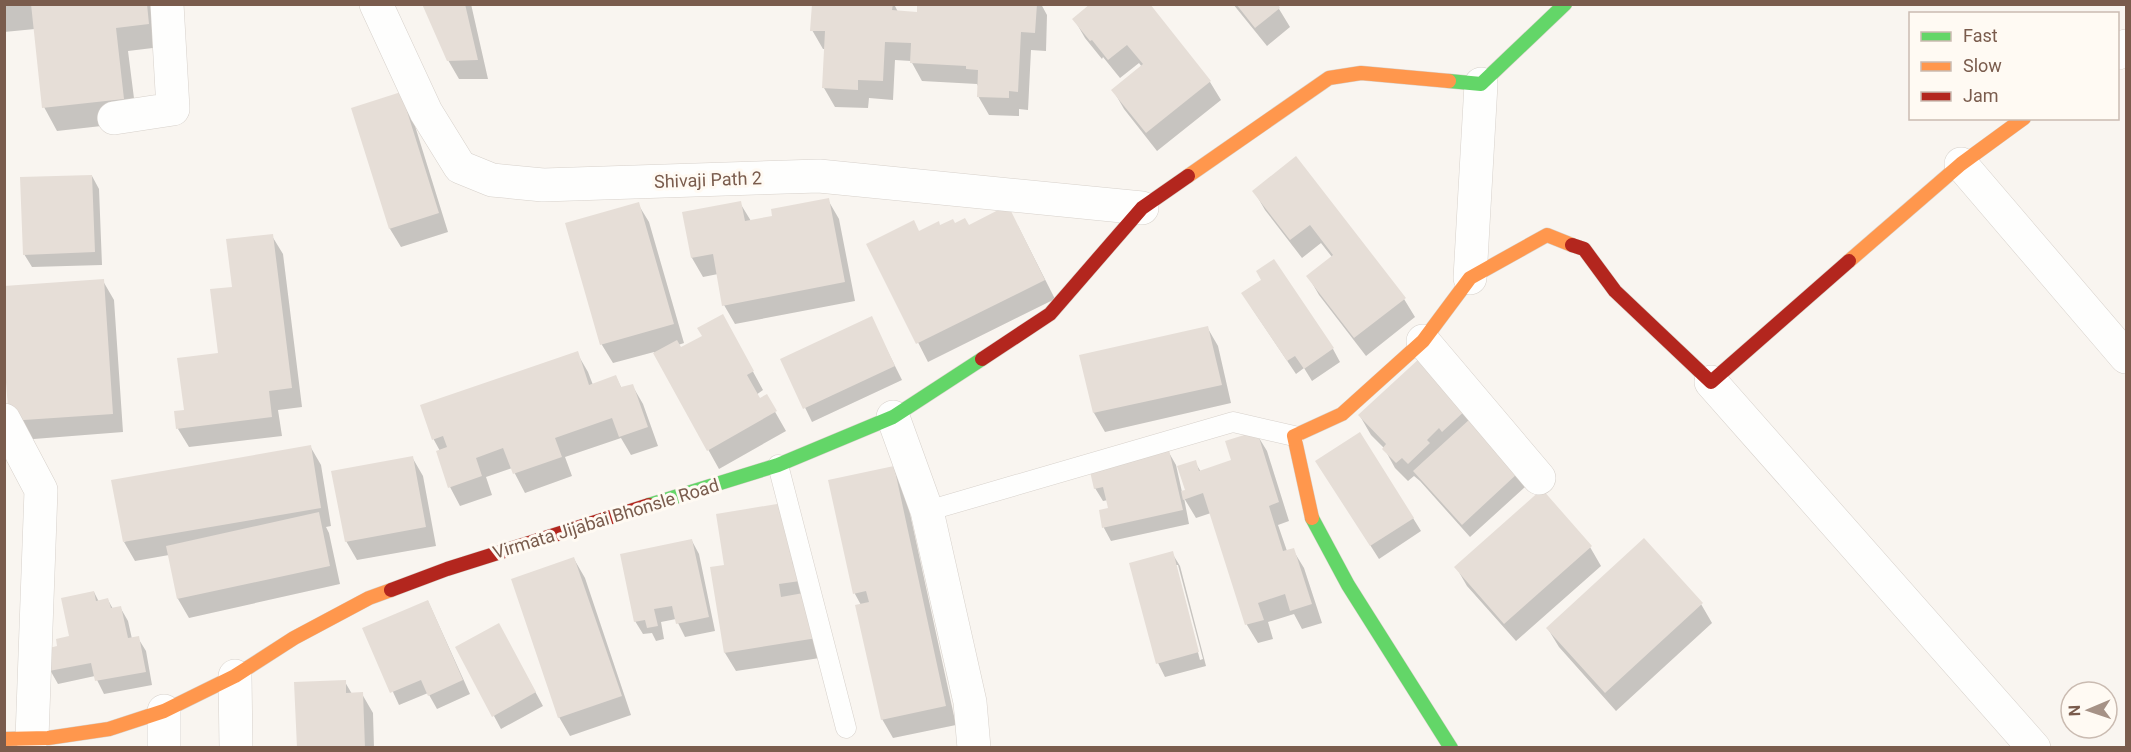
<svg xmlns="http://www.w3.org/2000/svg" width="2131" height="752" font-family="Roboto,sans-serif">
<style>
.shadow{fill:#0003;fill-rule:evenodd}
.building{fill:#e6ded7}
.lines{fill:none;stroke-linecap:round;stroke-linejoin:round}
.lane-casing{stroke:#d7d1cb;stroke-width:21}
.street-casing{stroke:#d7d1cb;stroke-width:34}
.fast-casing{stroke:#d9d2cb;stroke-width:15}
.slow-casing{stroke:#d9d2cb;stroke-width:15}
.jam-casing{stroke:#d9d2cb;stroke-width:15}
.lane{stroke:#fefefd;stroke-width:20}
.street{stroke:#fefefd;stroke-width:33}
.fast{stroke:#63d668;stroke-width:14}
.slow{stroke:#ff974d;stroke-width:14}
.jam{stroke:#b3261e;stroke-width:14}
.labels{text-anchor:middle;stroke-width:6;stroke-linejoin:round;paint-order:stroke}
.street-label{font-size:18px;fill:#7a5c4d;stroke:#fffaf3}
</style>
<rect width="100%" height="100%" fill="#f9f5f0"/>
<path class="shadow" d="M4 4H157L161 47 128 51 137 122 57 131 44 107 35 29 4 32Z
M424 4H471L488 79H459L448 60Z
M813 4H894L898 12 918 13 919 4H1041L1047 15 1046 51 1031 50 1028 110 1019 109V116L989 115 978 96 979 88 977 84 922 81 911 61 895 60 893 100 869 98 868 108 835 107 824 88 826 49H823L812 30Z
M1233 4H1276L1290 27 1267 46Z
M1074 19 1210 82 1221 100 1157 151 1124 109 1113 90 1142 67 1139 63 1120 78 1103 57 1102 59 1085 38Z
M400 94 411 113 448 232 401 247 390 229 353 109Z
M1296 158 1404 299 1415 317 1366 356 1319 295 1308 276 1332 257 1321 243 1302 258 1265 210 1254 191Z
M92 176 99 189 102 265 32 267 24 254Z
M828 200 839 219 855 301 735 324 724 305 718 274 703 277 692 258 684 213 740 203 751 221 773 217Z
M638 204 649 222 684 343 678 345 681 349 733 335 763 390 756 395 760 400 766 396 786 431 719 469 654 352 613 363 602 345 567 224Z
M955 224 969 227 1018 226 1055 299 928 362 868 244Z
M272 236 283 254 302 407 278 410 282 436 189 447 178 429 186 411 219 354Z
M103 281 114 300 123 432 21 440 10 421Z
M1251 307 1333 349 1340 362 1312 381 1304 368 1296 374Z
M871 318 902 380 812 422 782 360Z
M1207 327 1218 346 1231 403 1105 432 1094 413 1081 356Z
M577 353 588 372 593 385 616 377 622 389 632 385 643 404 658 446 631 455 621 438 565 457 572 476 525 493 512 468 486 477 492 495 460 506 450 487 440 451 434 440 422 406Z
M1421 359 1517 474 1525 487 1470 537 1420 481 1414 476 1408 481 1395 468 1384 448 1371 435 1360 416Z
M1256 433 1267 451 1289 521 1278 525 1287 551 1293 550 1304 568 1322 623 1302 629 1294 614 1268 622 1273 639 1258 643 1247 625 1211 513 1196 518 1184 498 1189 524 1111 541 1104 528 1100 511 1110 509 1108 500 1103 501 1095 488 1168 451 1176 465 1182 492 1187 491 1195 462 1201 472 1233 461Z
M310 446 321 465 331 526 326 527 329 533 340 584 189 618 178 599 169 555 135 561 124 542Z
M412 457 423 476 436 546 357 560 346 541Z
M893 467 904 486 956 725 893 738 882 719 861 605 855 594 830 481Z
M1325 474 1413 518 1421 531 1379 559Z
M782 505 826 657 736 671 725 653 726 566Z
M692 541 699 554 715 631 685 637 676 619 661 622 664 639 656 641 652 633 643 634 635 621Z
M1590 547 1601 566 1516 641 1467 586 1456 567Z
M1172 553 1180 566 1206 666 1165 677 1158 663ZM1175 565H1178L1203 659 1200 660Z
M574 559 585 578 631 715 570 736 559 717Z
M94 592 99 602 108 600 113 609 120 607 128 621 132 639 138 638 146 651 152 685 104 694 95 676 58 684 50 670 58 647 71 638Z
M428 601 470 694 437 709 428 693 399 705 364 629Z
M1701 604 1712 623 1616 711 1559 647 1548 629Z
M506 638 543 706 501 729 494 716Z
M345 682 352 694H362L373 713 374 748H298Z"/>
<path class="building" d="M31 4H147L149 24 116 28 124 99 42 108Z
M422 4H465L478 60 447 61Z
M812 4H893L892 10 917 12V4H1037L1035 33 1021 32 1018 92 1009 91V98L977 97 978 70 966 69V66L910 63 911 43 885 42 883 81 858 80V90L822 88 825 31H810Z
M1090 4H1150L1211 81 1146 133 1111 90 1143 64 1127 45 1108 60 1092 40 1090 41 1072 19Z
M1236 4H1278L1280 8 1255 28Z
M401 92 439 213 389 229 351 108Z
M1296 156 1406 298 1354 338 1306 276 1333 255 1310 225 1290 240 1252 191Z
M92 175 95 252 23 255 20 177Z
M829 198 845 282 722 306 713 254 691 258 682 212 741 201 745 221 772 216 771 209Z
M639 202 674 324 600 345 565 223Z
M1008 205 1045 280 916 344 866 244 914 220 919 231 939 221 940 225 953 219 955 223 965 218 969 225Z
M273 234 292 388 269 391 272 417 176 429 174 411 184 410 177 358 218 353 210 289 232 287 226 239Z
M1274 259 1334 348 1304 369 1295 356 1287 361 1241 293 1261 280 1256 271Z
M104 279 113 414 9 421 4 356V286Z
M723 314 754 371 747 375 760 398 767 394 777 411 707 451 653 353 677 340 681 347 702 336 697 328Z
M872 316 895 366 803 409 780 359Z
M1208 326 1222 385 1093 413 1079 355Z
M578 351 589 385 616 375 621 387 633 384 648 427 619 437 612 418 555 438 562 457 513 474 503 448 476 458 482 476 448 488 436 451 447 447 443 436 432 440 420 405Z
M1421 357 1468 408 1442 432 1439 428 1427 440 1430 443 1408 464 1402 458 1396 463 1382 449 1386 444 1358 415Z
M1470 419 1518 473 1462 525 1413 471Z
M1257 431 1279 502 1269 506 1283 551 1294 548 1312 604 1290 611 1285 594 1258 603 1264 620 1245 625 1203 493 1183 500 1181 491 1185 490 1177 466 1196 460 1199 471 1231 460 1225 441Z
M1360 432 1414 518 1370 546 1315 461Z
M311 445 321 508 123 542 111 480Z
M1169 450 1183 510 1102 528 1099 510 1108 508 1103 487 1094 489 1089 467Z
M413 456 426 527 345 542 331 471Z
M894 466 946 706 881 720 855 605 869 602 866 591 853 594 828 480Z
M1542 489 1592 546 1504 624 1454 567Z
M783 503 793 565 804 563 807 580 779 584 781 597 809 592 817 638 724 653 710 567 724 565 716 514Z
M319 512 330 566 177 599 166 546Z
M1644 538 1703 603 1605 693 1546 628Z
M692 539 709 617 676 624 672 606 654 609 658 626 647 628 645 620 634 622 620 554Z
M1173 551 1199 652 1156 664 1129 563Z
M574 557 622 696 558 718 511 579Z
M94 591 96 601 108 598 111 608 121 606 128 638 139 636 146 672 95 681 91 663 49 671 45 649 57 646 56 639 69 636 61 598Z
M428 600 463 680 428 696 421 680 390 693 362 628Z
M499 623 536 692 492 717 455 647Z
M346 680V693L363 692 365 748H297L294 682Z"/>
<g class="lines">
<defs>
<path id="lane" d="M778 465 846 728
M927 511 1233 422 1294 436"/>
<path id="street" d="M376 4 426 112 460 167 492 180 543 185 819 176 1142 208
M2118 53 2126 46
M114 118 173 109 167 4
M1961 164 2126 357
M1470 278 1481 84
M1423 341 1539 478
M1711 382 2034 748
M893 417 927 511 970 702 974 748
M4 420 41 490 32 738
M235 676 236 748
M164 711V748"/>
<path id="fast" d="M1449 81 1481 84 1565 4
M649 505 778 465 893 417 982 359
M1312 518 1348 585 1451 748"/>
<path id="slow" d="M1188 176 1329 78 1361 73 1449 81
M1849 261 1961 164 2024 118
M1312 518 1294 436 1342 414 1423 341 1470 278 1547 235 1572 245
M4 739 48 738 109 729 164 711 235 676 294 638 369 598 391 590"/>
<path id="jam" d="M1572 245 1584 249 1615 291 1711 382 1849 261
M982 359 1050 314 1142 208 1188 176
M391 590 447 569 649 505"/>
</defs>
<use href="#lane" class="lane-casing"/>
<use href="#street" class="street-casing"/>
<use href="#fast" class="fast-casing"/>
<use href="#slow" class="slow-casing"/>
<use href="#jam" class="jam-casing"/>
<use href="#lane" class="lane"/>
<use href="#street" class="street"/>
<use href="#fast" class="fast"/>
<use href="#slow" class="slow"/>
<use href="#jam" class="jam"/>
</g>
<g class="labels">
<g class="street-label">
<text transform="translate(708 180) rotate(-2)" y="6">Shivaji Path 2</text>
<text transform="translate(606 519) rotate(-17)" y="6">Virmata Jijabai Bhonsle Road</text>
</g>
</g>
<rect width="2131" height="752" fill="none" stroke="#7a5c4d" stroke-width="12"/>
<rect x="1909" y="12" width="210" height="108" fill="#fffaf3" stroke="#cabbb1" stroke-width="1.5"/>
<rect x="1921" y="32" width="30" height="9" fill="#63d668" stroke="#cabbb1" stroke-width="1.5"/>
<text x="1963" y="42" font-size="18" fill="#7a5c4d">Fast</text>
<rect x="1921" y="62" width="30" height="9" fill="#ff974d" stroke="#cabbb1" stroke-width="1.5"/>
<text x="1963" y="72" font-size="18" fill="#7a5c4d">Slow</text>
<rect x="1921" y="92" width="30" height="9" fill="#b3261e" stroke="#cabbb1" stroke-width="1.5"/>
<text x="1963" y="102" font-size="18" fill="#7a5c4d">Jam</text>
<g transform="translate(2089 710) rotate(268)"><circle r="28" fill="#fffaf3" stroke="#cabbb1" stroke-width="1.5"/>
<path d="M0-4.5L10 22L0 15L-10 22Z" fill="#a69286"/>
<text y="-9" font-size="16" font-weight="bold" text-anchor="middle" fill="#7a5c4d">N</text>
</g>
</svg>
